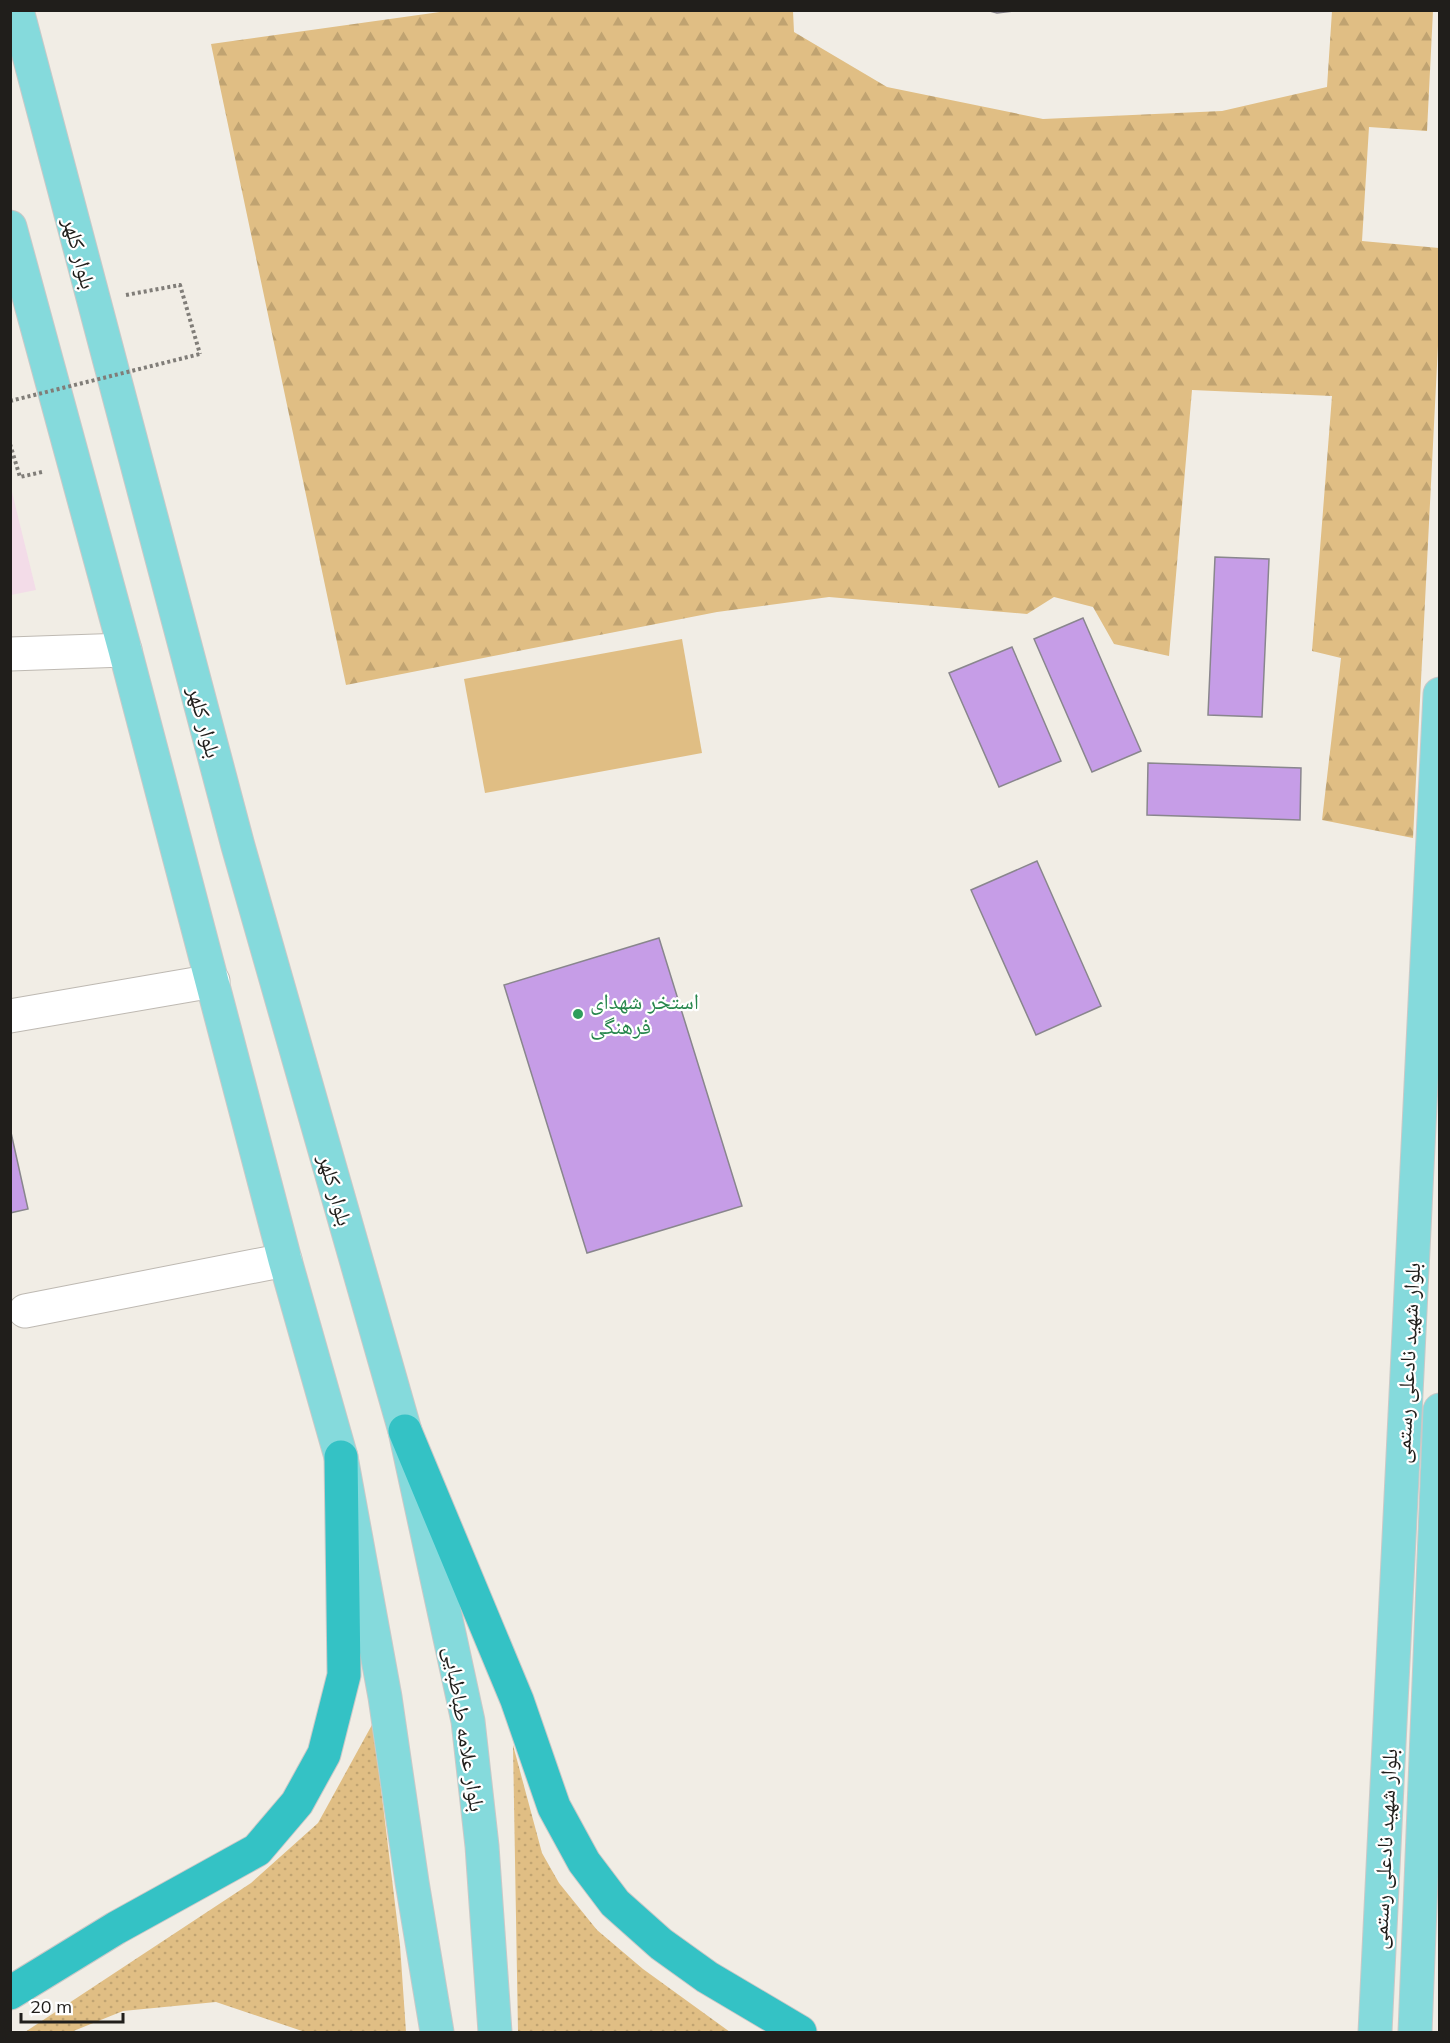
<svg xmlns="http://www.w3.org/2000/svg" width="1450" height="2043" font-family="Mulish,'Noto Naskh Arabic',sans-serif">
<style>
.education{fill:#f3dce8}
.grass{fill:url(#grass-dots)}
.forest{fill:url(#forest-firs)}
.park{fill:#e0be84}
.building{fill:#c69de7;stroke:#89868d;stroke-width:1.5}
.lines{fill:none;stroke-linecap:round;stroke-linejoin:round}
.minor-casing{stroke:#beb9b2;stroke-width:35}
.major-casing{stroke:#c9c9c8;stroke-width:35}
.highway-casing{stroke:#c9c9c8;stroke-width:35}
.path{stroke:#807d78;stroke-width:4;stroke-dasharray:3 3;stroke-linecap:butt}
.minor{stroke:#fff;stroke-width:33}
.major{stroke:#85dadc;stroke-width:33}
.highway{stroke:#34c2c5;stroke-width:33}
.path-bridge{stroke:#807d78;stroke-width:4;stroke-dasharray:3 3;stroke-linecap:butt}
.leisure-dot{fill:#2e9e5b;stroke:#fff;stroke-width:2}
.labels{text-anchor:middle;stroke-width:4.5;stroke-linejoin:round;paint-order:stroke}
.street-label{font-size:22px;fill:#201e1b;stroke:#fff}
.leisure-label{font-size:22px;fill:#27864d;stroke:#fff;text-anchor:start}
</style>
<defs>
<pattern id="grass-dots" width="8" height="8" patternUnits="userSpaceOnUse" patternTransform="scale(1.5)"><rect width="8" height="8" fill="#e0be84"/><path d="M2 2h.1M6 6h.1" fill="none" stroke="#c0a371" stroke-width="1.8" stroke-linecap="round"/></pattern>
<pattern id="forest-firs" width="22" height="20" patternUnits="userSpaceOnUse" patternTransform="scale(1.5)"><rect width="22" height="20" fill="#e0be84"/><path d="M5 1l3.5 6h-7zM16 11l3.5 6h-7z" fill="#c0a371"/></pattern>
</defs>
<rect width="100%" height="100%" fill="#f1ede5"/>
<path class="education" d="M10 484 36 590 11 595H10Z"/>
<path class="grass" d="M373 1723 400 1945 406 2032H305L216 2002 123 2011 71 2032H25L251 1883 318 1823Z
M513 1745 542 1853 559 1883 597 1930 643 1969 730 2032H518Z"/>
<path class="forest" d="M447 11H793L794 32 887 87 1043 119 1222 111 1327 87 1332 11H1433L1427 131 1369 127 1362 241 1439 248V326L1413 838 1322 820 1341 658 1312 651 1332 396 1192 390 1169 656 1114 644 1093 607 1054 597 1027 614 829 597 717 612 346 685 211 44Z"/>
<path class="park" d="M682 639 702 753 485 793 464 679Z"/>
<path class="building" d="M986 10H1021L997 13Z
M1215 557 1269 559 1262 717 1208 715Z
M1083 618 1141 751 1092 772 1034 639Z
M1012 647 1061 761 999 787 949 673Z
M1148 763 1301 768 1300 820 1147 815Z
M1037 861 1101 1006 1036 1035 971 890Z
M659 938 742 1206 587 1253 504 985Z
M10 1128 28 1209 10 1213Z"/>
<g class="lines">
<defs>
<path id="minor" d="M10 654 125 650
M10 1016 213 981
M25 1311 285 1260"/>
<path id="major" d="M17 10 238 846 405 1431 468 1721 482 1846 495 2032
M10 227 125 650 285 1260 341 1457 385 1697 412 1882 437 2032
M1375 2032 1440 694
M1415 2032 1440 1410"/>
<path id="highway" d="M405 1431 517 1700 554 1807 584 1862 615 1903 661 1944 707 1977 800 2032
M10 1993 116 1928 257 1850 297 1803 324 1754 344 1675 341 1457"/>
</defs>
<use href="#minor" class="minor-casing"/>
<use href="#major" class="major-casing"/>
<use href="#highway" class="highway-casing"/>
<path class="path" d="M126 295 180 285 200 354
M10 444 20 477 42 472"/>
<use href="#minor" class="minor"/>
<use href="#major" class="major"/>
<use href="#highway" class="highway"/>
<path class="path-bridge" d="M10 401 200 354"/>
</g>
<circle class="leisure-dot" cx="578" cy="1014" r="6"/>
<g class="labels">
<g class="street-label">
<text transform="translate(80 253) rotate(75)" y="8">بلوار کلهر</text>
<text transform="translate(205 722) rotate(75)" y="8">بلوار کلهر</text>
<text transform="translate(336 1190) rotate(74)" y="8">بلوار کلهر</text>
<text transform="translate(1407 1363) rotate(-87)" y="8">بلوار شهید نادعلی رستمی</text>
<text transform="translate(465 1729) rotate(81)" y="8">بلوار علامه طباطبایی</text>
<text transform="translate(1384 1849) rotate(-87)" y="8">بلوار شهید نادعلی رستمی</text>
</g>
<g class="leisure-label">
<text x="590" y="1009">استخر شهدای<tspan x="590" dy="25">فرهنگی</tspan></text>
</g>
</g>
<rect width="1450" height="2043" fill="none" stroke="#201e1b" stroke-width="24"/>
<path d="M21 2013v9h102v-9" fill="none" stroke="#201e1b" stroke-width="3"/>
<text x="30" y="2013" font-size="18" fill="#201e1b" stroke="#ffffff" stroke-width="4.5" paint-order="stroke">20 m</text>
</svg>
